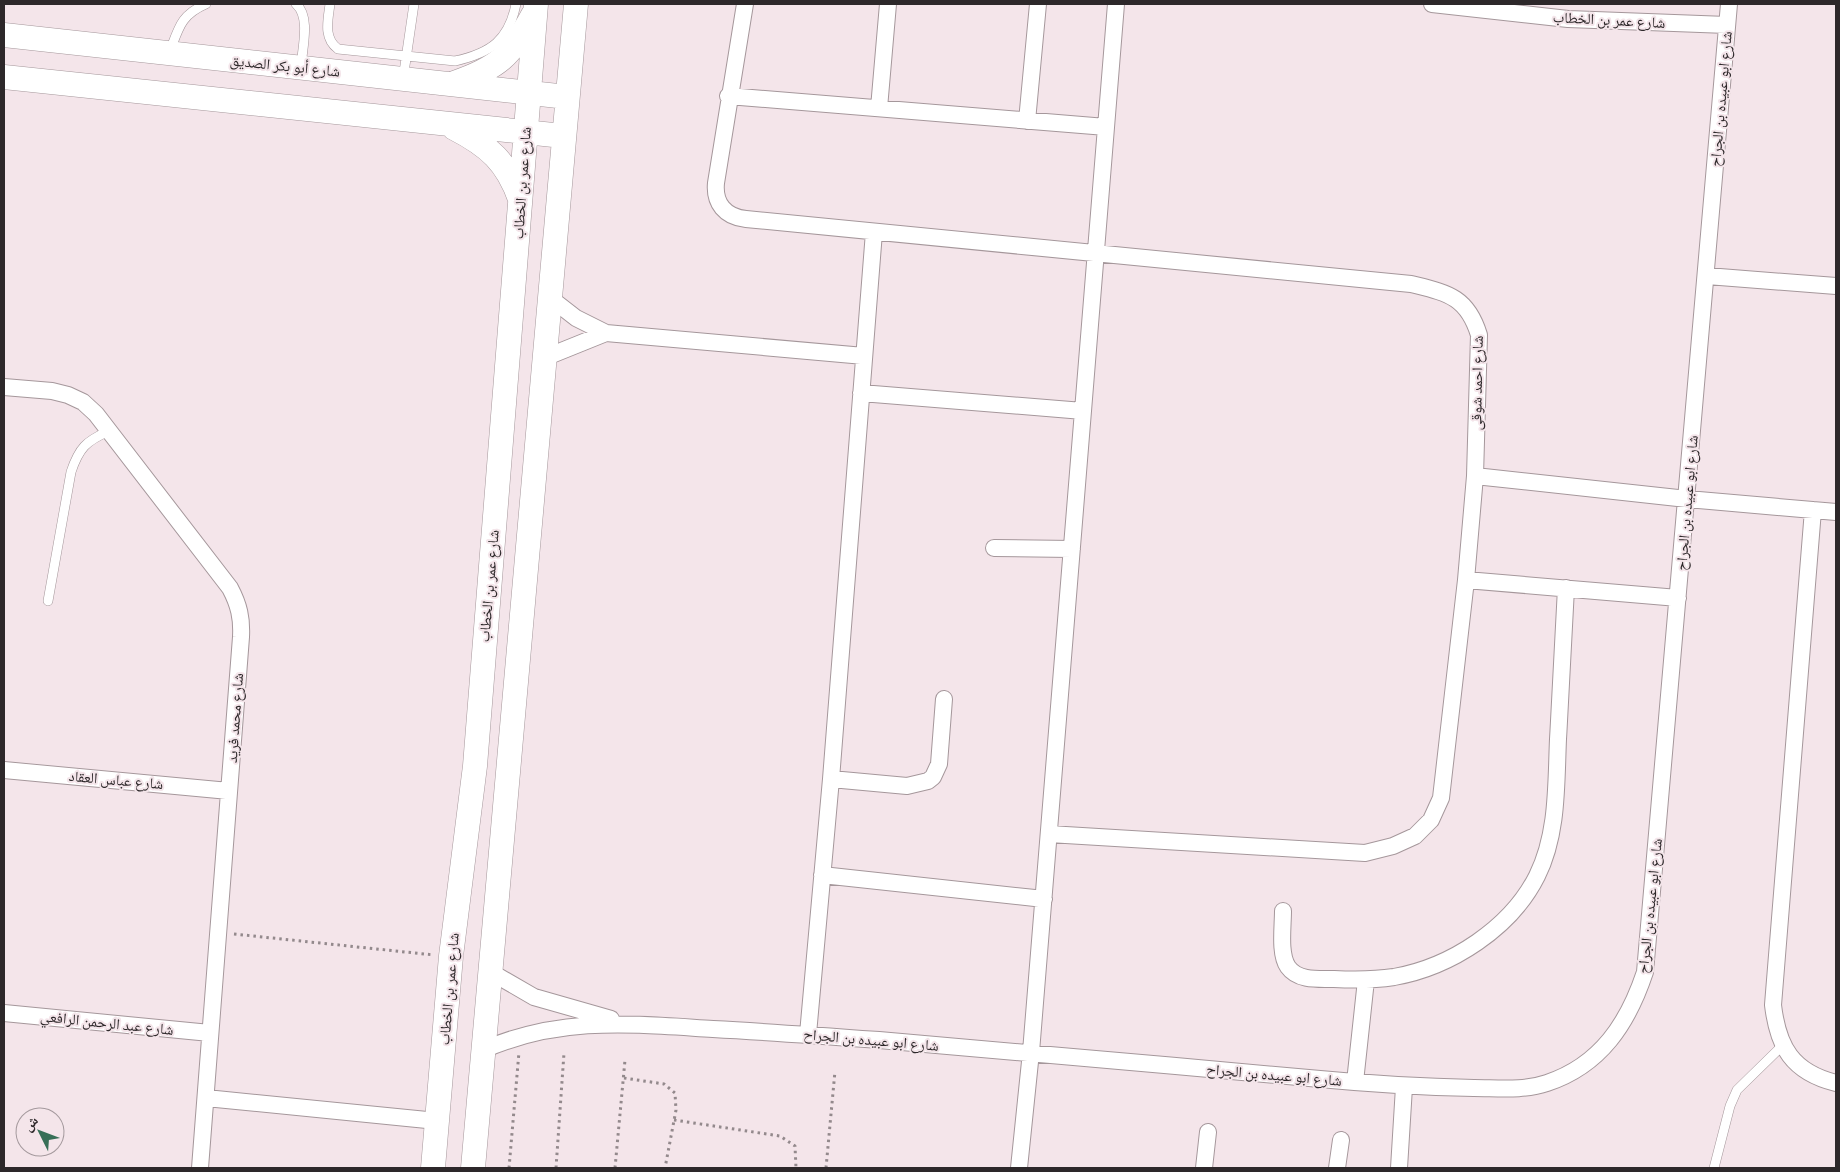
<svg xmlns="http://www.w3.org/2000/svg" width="1840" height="1172" font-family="Georgia,'Noto Naskh Arabic',serif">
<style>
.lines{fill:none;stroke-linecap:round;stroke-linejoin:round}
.lane-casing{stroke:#a5979b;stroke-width:10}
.street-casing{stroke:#a5979b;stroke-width:18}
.secondary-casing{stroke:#a5979b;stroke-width:25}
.path{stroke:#93898c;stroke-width:3;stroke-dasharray:2.5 4;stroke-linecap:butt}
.lane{stroke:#fff;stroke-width:9}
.street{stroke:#fff;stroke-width:16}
.secondary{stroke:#fff;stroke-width:24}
.labels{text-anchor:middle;stroke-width:4;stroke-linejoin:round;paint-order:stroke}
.street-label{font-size:15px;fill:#2d282a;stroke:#f4e5ea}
</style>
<rect width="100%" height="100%" fill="#f4e5ea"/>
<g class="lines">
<defs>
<path id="lane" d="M296 4C311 17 302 49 301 67
M330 4C328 20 323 38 338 49L455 61C491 53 509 40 516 4
M170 51C179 27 181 15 206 4
M403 79 414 4
M48 601 71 472C79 448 86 441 109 431
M1714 1168 1730 1106 1737 1090 1782 1046"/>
<path id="street" d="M745 4 716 183C714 203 725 217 746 219L1411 284C1447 293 1467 296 1479 335L1475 476 1466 580 1441 798 1431 820 1415 836 1393 846 1365 853 1049 834
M1432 4 1568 19 1727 25
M728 96 1106 127
M879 108 888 4
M1027 121 1038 4
M1707 276 1836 286
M549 297 576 318 606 333 864 356
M544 358 606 333
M4 387 52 391 68 395 83 402 96 414 230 588C239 605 242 618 241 637L200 1168
M861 393 1083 411
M1475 476 1687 499 1836 512
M1813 510 1773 1005C1778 1047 1792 1072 1836 1083
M994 548 1072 549
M1466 580 1678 598
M4 770 229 791
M831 779 907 786 928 781 933 777 939 764 944 699
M822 875 1044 899
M1283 911C1283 927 1279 954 1288 967 1298 981 1318 979 1334 979 1354 980 1374 980 1394 977 1451 967 1511 928 1537 876 1558 834 1556 785 1558 739 1561 689 1563 639 1566 588
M489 971 534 997 611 1019
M4 1013 210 1033
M808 1034 831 779 874 232
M483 1050C561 1016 631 1024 713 1029 769 1032 824 1036 879 1040 1026 1052 1173 1066 1320 1079 1372 1084 1422 1087 1474 1088 1498 1088 1524 1091 1547 1083 1601 1065 1628 1023 1645 972L1729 4
M1355 1082 1366 980
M206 1098 437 1121
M1019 1168 1031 1052 1116 4
M1204 1168 1208 1132
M1337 1168 1341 1140
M1399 1168 1404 1087"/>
<path id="secondary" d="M4 35 567 97
M4 77 563 136
M454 83C498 68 511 56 533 15
M454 128C489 146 507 162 520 199
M433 1168 451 956 475 766 536 4
M473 1168 576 4"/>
</defs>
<use href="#lane" class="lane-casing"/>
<use href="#street" class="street-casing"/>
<use href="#secondary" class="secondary-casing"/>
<path class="path" d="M234 934 434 955
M624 1078 664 1084 675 1093 676 1110 665 1168
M674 1120 780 1136 795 1146 796 1168
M509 1168 519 1052
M556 1168 564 1053
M615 1168 625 1060
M826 1168 835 1071"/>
<use href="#lane" class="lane"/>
<use href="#street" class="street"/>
<use href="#secondary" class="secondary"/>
</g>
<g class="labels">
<g class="street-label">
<text transform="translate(1609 20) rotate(3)" y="5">شارع عمر بن الخطاب</text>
<text transform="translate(285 66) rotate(6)" y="5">شارع أبو بكر الصديق</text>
<text transform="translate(1721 99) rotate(-85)" y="5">شارع ابو عبيده بن الجراح</text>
<text transform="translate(522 183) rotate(-86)" y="5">شارع عمر بن الخطاب</text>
<text transform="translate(1477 383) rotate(-89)" y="5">شارع احمد شوقى</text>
<text transform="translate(1687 503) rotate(-85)" y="5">شارع ابو عبيده بن الجراح</text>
<text transform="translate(489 586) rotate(-85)" y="5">شارع عمر بن الخطاب</text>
<text transform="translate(235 718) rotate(-86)" y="5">شارع محمد فريد</text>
<text transform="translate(116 780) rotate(5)" y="5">شارع عباس العقاد</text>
<text transform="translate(1650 906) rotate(-84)" y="5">شارع ابو عبيده بن الجراح</text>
<text transform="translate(449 989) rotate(-85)" y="5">شارع عمر بن الخطاب</text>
<text transform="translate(107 1023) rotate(6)" y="5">شارع عبد الرحمن الرافعي</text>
<text transform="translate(871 1040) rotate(5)" y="5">شارع ابو عبيده بن الجراح</text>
<text transform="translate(1274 1075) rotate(5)" y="5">شارع ابو عبيده بن الجراح</text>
</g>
</g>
<rect width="1840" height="1172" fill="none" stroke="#2d282a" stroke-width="10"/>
<g transform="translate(40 1132) rotate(312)"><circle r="24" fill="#f4e5ea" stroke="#a4999d"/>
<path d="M0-4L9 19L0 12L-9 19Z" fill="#376f57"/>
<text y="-8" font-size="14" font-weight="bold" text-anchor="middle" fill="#2d282a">ش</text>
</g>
</svg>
